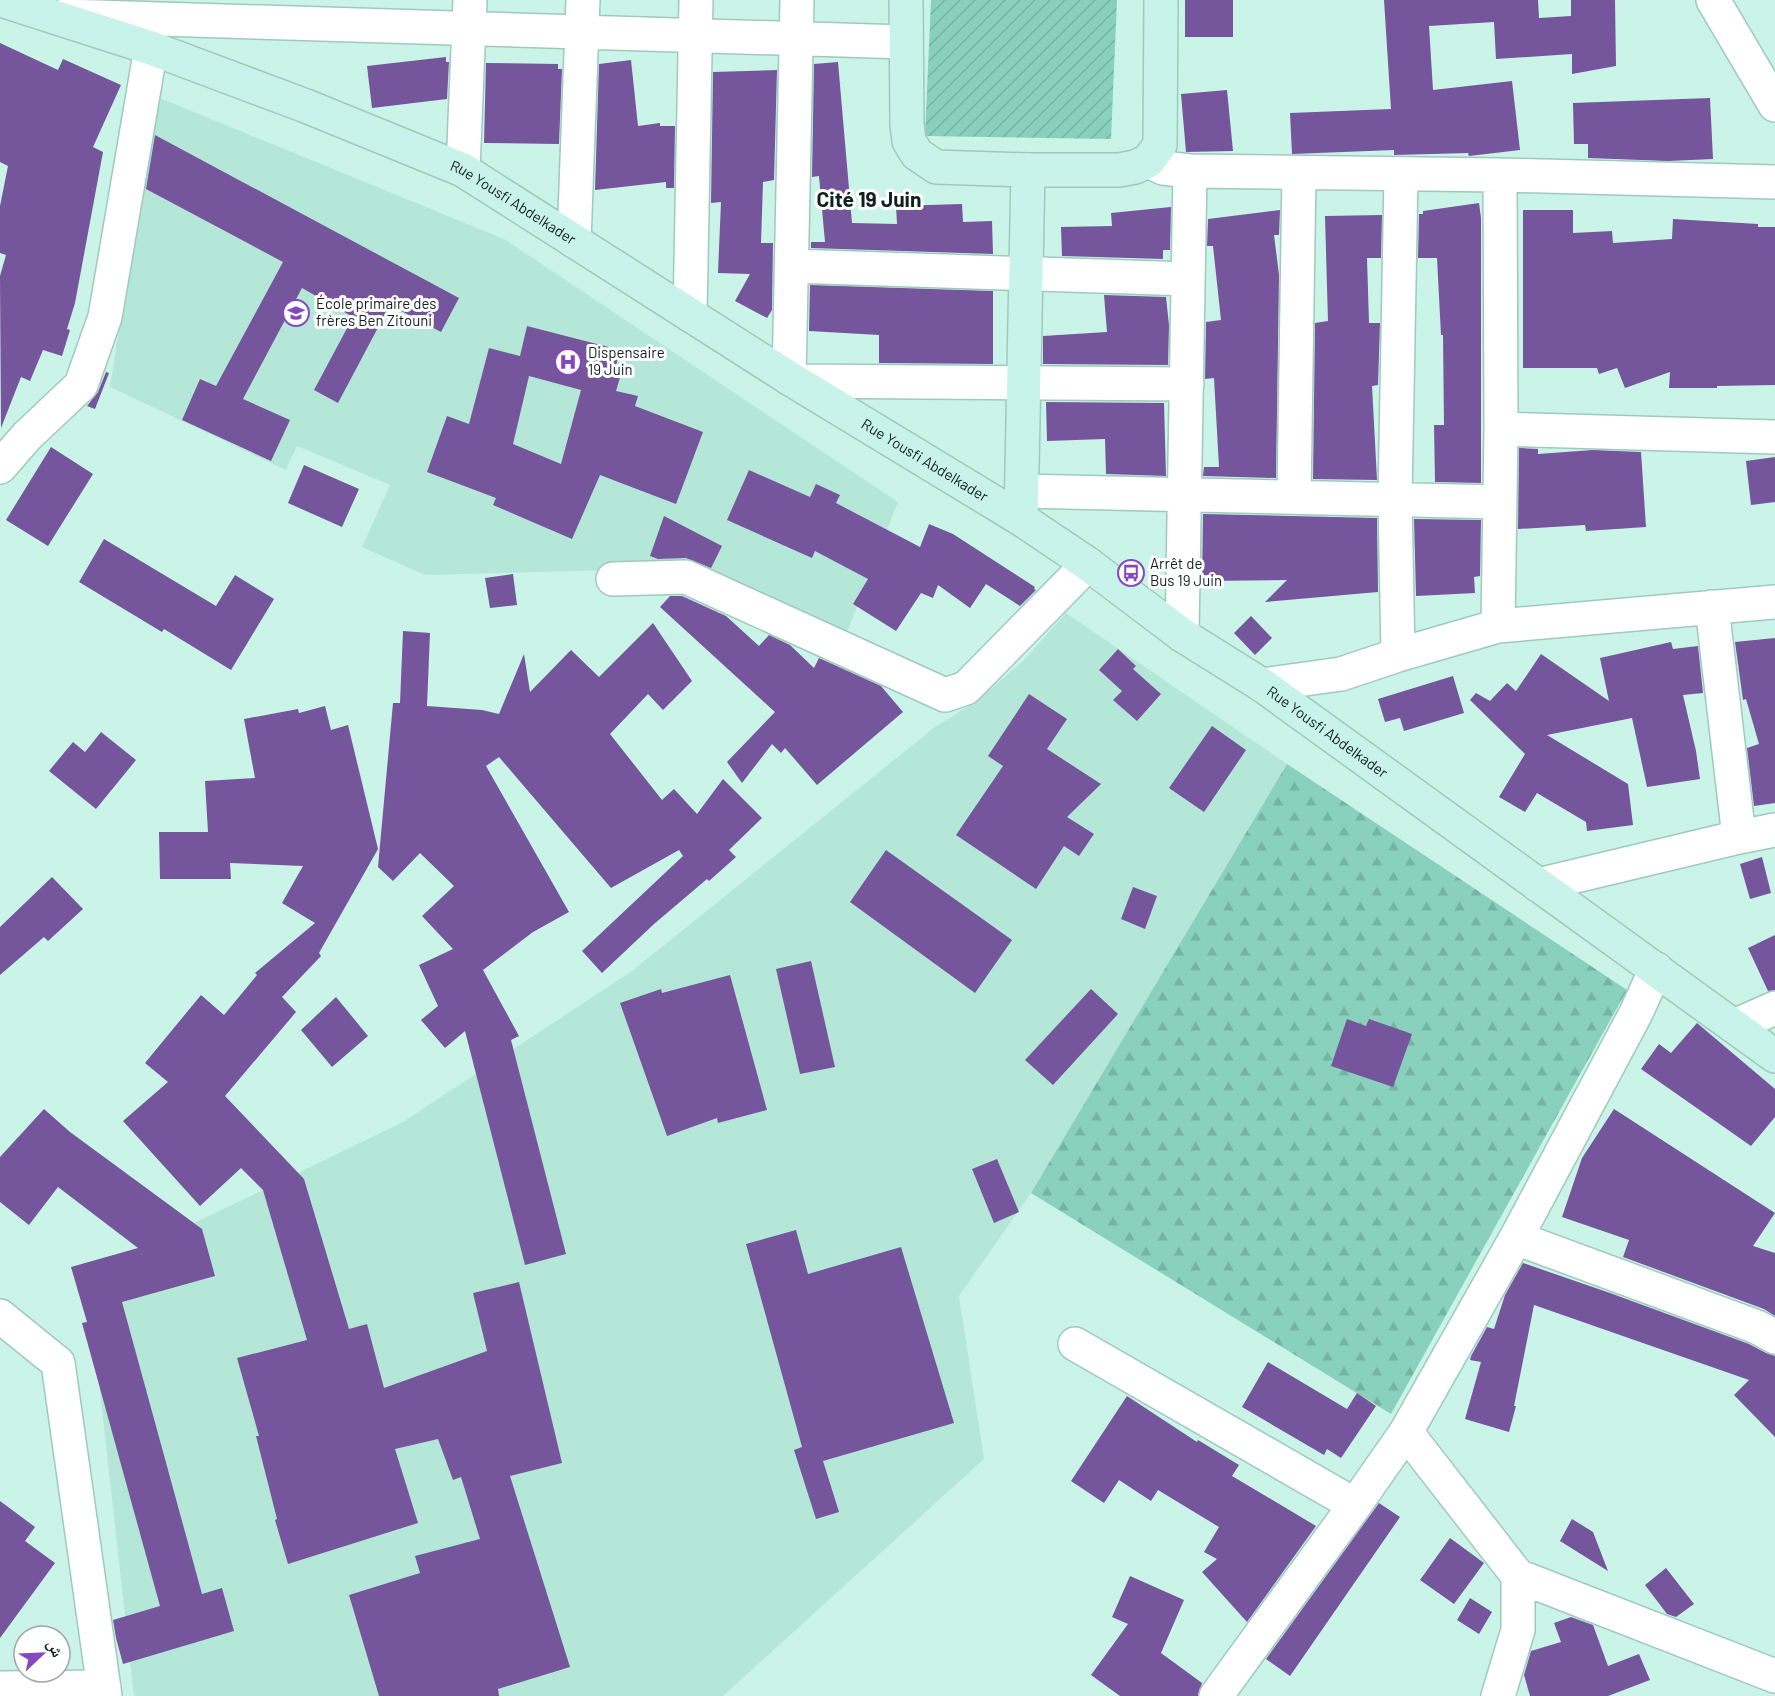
<svg xmlns="http://www.w3.org/2000/svg" width="1775" height="1696" font-family="Barlow,'Noto Naskh Arabic',sans-serif">
<style>
.built{fill:#b5e7d8}
.forest{fill:url(#forest-firs)}
.garden{fill:url(#garden-furrows)}
.building{fill:#75559b;fill-rule:evenodd}
.lines{fill:none;stroke-linecap:round;stroke-linejoin:round}
.street-casing{stroke:#a0c9bd;stroke-width:36}
.secondary-casing{stroke:#a0c9bd;stroke-width:36}
.street{stroke:#fff;stroke-width:33}
.secondary{stroke:#c8f3ea;stroke-width:33}
.labels{text-anchor:middle;stroke-width:6;stroke-linejoin:round;paint-order:stroke}
.street-label{font-size:15px;fill:#11211d;stroke:#fff}
.poi-label{font-size:15px;fill:#11211d;stroke:#fff;text-anchor:start}
.district-label{font-size:21px;font-weight:bold;fill:#11211d;stroke:#fff}
</style>
<defs>
<pattern id="forest-firs" width="22" height="20" patternUnits="userSpaceOnUse" patternTransform="scale(1.5)"><rect width="22" height="20" fill="#89d1bd"/><path d="M5 1l3.5 6h-7zM16 11l3.5 6h-7z" fill="#75b3a2"/></pattern>
<pattern id="garden-furrows" width="10" height="10" patternUnits="userSpaceOnUse" patternTransform="scale(1.5)"><rect width="10" height="10" fill="#89d1bd"/><path d="M-1 1l2-2M0 10L10 0M9 11l2-2" fill="none" stroke="#75b3a2"/></pattern>
</defs>
<rect width="100%" height="100%" fill="#caf4e7"/>
<path class="built" d="M155 96 504 239 898 502 846 635 686 568 425 575 362 547 390 485 297 446 286 470 110 387Z
M1066 613 1287 764 1031 1193 959 1296 984 1459 723 1696H134L87 1275 403 1122 632 971 935 727 977 701 1024 660Z"/>
<path class="forest" d="M1287 764 1627 990 1391 1414 1031 1193Z"/>
<path class="garden" d="M931 0H1117L1111 139 925 136Z"/>
<path class="building" d="M1185 0H1233V37H1185Z
M1384 0H1538L1539 18 1571 16V0H1615L1616 66 1572 74V54L1496 59 1494 22 1429 26 1433 90 1512 81 1520 150 1469 156 1468 153 1394 155V150L1292 154 1290 113 1391 109Z
M0 43 58 70 63 59 121 85 93 147 103 152 75 303 67 329 70 330 62 356 43 350 30 381 21 377 1 428 0 276 6 255 0 253V206L8 166 0 162Z
M446 57V62H449L447 99 372 108 367 66Z
M631 60 638 126 660 123V126H675L674 188H666V182L595 190 599 64Z
M838 62 852 223 897 224 896 206 962 204 963 222 992 221 993 254 811 248V242H825L819 176 812 177 814 64Z
M486 63 558 64V69H562L559 144 484 143Z
M777 70 774 180 763 182 761 243H773L772 310 767 318 735 301 750 274 718 273 721 202 711 203 713 72Z
M1227 90 1233 151 1186 152 1181 94Z
M1710 98 1713 159 1668 161 1588 158V144H1574L1573 103Z
M155 135 459 298 441 332 390 305 338 403 314 390 353 317 302 288 243 399 290 420 271 461 182 420 200 379 216 386 283 262 146 189Z
M1479 203 1481 218V483L1435 482 1434 425H1444L1443 335H1441L1437 258H1418L1419 214H1423V211Z
M1171 207 1170 250H1163V259L1062 256 1061 227 1112 226 1111 213Z
M1280 210 1279 235H1274L1279 275 1276 478 1203 476 1204 467H1219L1214 378 1205 379 1206 322 1221 320 1213 246H1207L1208 219Z
M1523 210H1573V233L1612 231 1613 243 1672 239 1673 219 1758 224V227H1775V385L1717 386V388H1669L1670 372 1625 388 1617 368 1599 374 1597 368H1523Z
M1382 215 1381 258H1367L1369 323H1380L1378 385 1372 386 1377 480 1313 479 1315 323 1328 321 1325 216Z
M810 285 993 291V364L879 363V335L809 331Z
M1104 295 1166 297 1169 325 1168 365 1043 364V336L1107 332Z
M527 326 620 350 614 373 621 374 616 391 638 396 635 406 703 432 676 504 600 475 572 539 493 505 496 498 427 472 447 416 469 424 489 348 520 356ZM529 376 581 390 561 464 513 444Z
M106 372 109 373 95 409 87 406 98 392Z
M1046 402 1164 403 1166 476 1106 474 1105 439 1047 441Z
M51 447 93 474 48 546 6 520Z
M1519 448 1538 449V454L1593 450 1641 452 1646 527 1586 531 1585 525 1518 529Z
M1775 457V502L1751 505 1746 461Z
M304 465 359 489 342 527 288 503Z
M749 470 810 497 816 484 840 495 836 503 920 547 929 524 953 534 1035 587 1034 589 1036 590 1020 606 986 584 970 608 938 585 933 598 921 593 896 631 853 604 868 579 815 551 812 558 727 520Z
M1203 514 1377 518 1378 592 1265 602 1287 580 1202 581Z
M664 516 722 546 711 568 686 558 658 559 650 556Z
M1414 519 1481 520 1480 576 1474 577 1475 593 1416 596Z
M104 539 216 606 235 575 274 599 231 670 164 629 162 632 79 582Z
M513 574 517 605 490 608 485 578Z
M670 596H682L726 616 759 646 769 635 790 645 814 668 819 658 881 686 903 712 817 785 785 748 781 753 772 744 742 783 727 762 775 712 660 607Z
M1251 616 1272 638 1255 655 1234 633Z
M653 623 692 681 663 710 648 694 610 734 662 800 674 789 697 814 723 779 762 818 729 850 736 857 709 881 707 879 654 924 602 973 582 951 683 856 679 850 611 888 499 757 486 766 569 912 533 932 483 970 519 1036 511 1040 566 1254 525 1265 465 1031 445 1048 421 1020 438 1006 419 965 453 949 422 916 454 886 420 853 393 881 378 867 393 703H400L403 631 430 633 427 706 482 710 499 714 524 654 530 692 571 650 599 677Z
M1775 638V803L1754 806 1747 748 1759 744 1746 699 1743 700 1735 642Z
M1671 642 1673 649 1698 646 1703 693 1683 695 1696 751 1700 779 1647 787 1632 718 1547 735 1628 784 1633 825 1587 831 1586 822 1537 793 1525 812 1499 797 1525 754 1470 700 1476 693 1490 701 1507 683 1516 691 1541 654 1609 701 1600 658Z
M1118 649 1136 666 1133 669 1161 694 1137 721 1113 700 1122 691 1099 670Z
M1453 676 1464 713 1404 731 1400 718 1385 722 1378 699Z
M1029 694 1067 719 1047 749 1101 784 1067 817 1094 834 1079 856 1064 846 1036 889 956 835 1003 766 988 756Z
M325 706 331 730 348 725 378 849 319 953 321 956 282 997 296 1012 225 1096 304 1179 349 1329 367 1324 384 1388 487 1351 473 1293 519 1282 562 1463 510 1476 570 1667 498 1689 499 1696H379L349 1595 420 1573 415 1556 480 1539 461 1477 453 1480 438 1439 395 1449 418 1523 288 1564 275 1520 277 1519 256 1436H259L237 1358 307 1340 263 1190 241 1168 200 1206 123 1121 168 1082 145 1063 201 995 224 1015 257 975 255 973 315 923 282 903 303 866 230 863 231 879H160L159 832H208L205 781 255 778 244 719 298 709 299 713Z
M1212 726 1246 750 1204 812 1169 788Z
M101 732 136 760 96 809 49 771 73 742 85 752Z
M886 850 1012 940 975 993 850 902Z
M1762 857 1771 893 1750 899 1740 864Z
M52 877 83 909 48 941 44 937 0 975V927Z
M1133 887 1157 896 1145 929 1121 919Z
M1775 935V990L1768 991 1748 948Z
M811 961 835 1067 800 1074 776 969Z
M730 975 767 1110 718 1123 717 1118 667 1136 620 1003 661 989 662 993Z
M1091 989 1118 1014 1053 1085 1025 1060Z
M336 997 368 1036 332 1067 301 1030Z
M1347 1019 1366 1026 1369 1019 1412 1034 1393 1087 1331 1066Z
M1697 1023 1775 1089V1117L1751 1146 1641 1069 1659 1044 1671 1053Z
M44 1109 70 1132 202 1229 215 1276 122 1302 202 1594 222 1588 234 1631 123 1664 116 1638 113 1620 160 1606 82 1323 87 1322 71 1267 138 1248 58 1187 29 1225 0 1202V1157Z
M1614 1109 1775 1213 1753 1246 1775 1253V1316L1764 1309 1623 1257 1629 1240 1562 1217 1582 1158Z
M997 1159 1019 1212 994 1223 972 1169Z
M796 1230 808 1274 901 1247 954 1423 823 1461 839 1512 816 1519 794 1450 802 1447 746 1244Z
M1523 1263 1610 1293 1749 1344 1766 1353 1775 1356V1437L1734 1395 1749 1380 1534 1305 1514 1406H1516L1509 1432 1465 1419 1481 1362 1470 1360 1471 1356 1487 1327 1494 1329 1505 1295Z
M1268 1362 1347 1409 1357 1393 1376 1406 1341 1458 1327 1449 1324 1455 1242 1407Z
M1127 1396 1197 1442 1198 1440 1239 1465 1232 1476 1316 1526 1247 1622 1202 1572 1217 1559 1204 1552 1219 1527 1158 1490 1151 1501 1119 1480 1104 1503 1071 1481Z
M0 1501 35 1527 25 1541 55 1563 0 1638Z
M1379 1503 1400 1517 1290 1676 1266 1659Z
M1572 1519 1593 1532 1608 1571 1560 1541Z
M1450 1538 1484 1563 1454 1604 1420 1580Z
M1666 1568 1694 1604 1676 1617 1667 1614 1645 1585Z
M1130 1576 1184 1600 1161 1653 1202 1683 1198 1696H1120L1091 1675 1128 1624 1112 1617Z
M1470 1598 1492 1612 1479 1634 1457 1620Z
M1571 1617 1593 1625 1608 1666 1639 1654 1650 1680 1608 1696H1530L1524 1675 1531 1651 1561 1642 1554 1623Z"/>
<g class="lines">
<defs>
<path id="street" d="M1713 0 1775 105
M64 16 905 42
M1148 161 1163 168 1190 171 1500 175 1775 182
M463 170 470 0
M574 241 583 0
M792 266 1188 279
M690 315 696 0
M789 378 797 0
M797 381 1187 384
M1501 429 1775 437
M0 467 27 436 81 385 105 317 151 48
M1022 491 1500 502
M1294 496 1299 173
M613 579 686 577 945 695 966 688 1088 564
M1712 607 1739 837
M1498 626 1501 429 1500 175
M1182 635 1190 171
M1398 655 1395 499 1401 175
M1262 685 1341 674 1398 655 1498 626 1775 602
M1538 885 1739 837 1775 830
M1734 1026 1775 1008
M1516 1238 1757 1327 1775 1337
M0 1316 58 1363 105 1696
M1075 1344 1355 1505
M1518 1576 1775 1676
M0 1688 104 1687
M1216 1696 1355 1505 1406 1432
M1498 1696 1518 1630V1576L1406 1432 1516 1238 1636 1013 1656 969"/>
<g id="secondary">
<path id="s1" d="M1 0 151 48 306 106 463 170 789 378 1021 519 1088 564 1182 635 1262 685 1775 1056"/>
<path d="M906 0 907 124 909 141 917 154 936 167 1028 170H1119L1135 167 1148 161 1160 145 1161 0"/>
<path d="M1021 519 1028 170"/>
</g>
</defs>
<use href="#street" class="street-casing"/>
<use href="#secondary" class="secondary-casing"/>
<use href="#street" class="street"/>
<use href="#secondary" class="secondary"/>
</g>
<defs>
<symbol id="school-ring" viewBox="-11 -11 22 22"><circle r="9.5" fill="#fff" stroke="#8448bf" stroke-width="1.5"/><path d="M0-5L7-2L0 1L-7-2ZM-4 1L0 2.5L4 1V4Q0 6-4 4Z" fill="#8448bf"/></symbol>
<symbol id="hospital-ring" viewBox="-11 -11 22 22"><circle r="9.5" fill="#fff" stroke="#8448bf" stroke-width="1.5"/><path d="M-5-5h3v3.5h4V-5h3V5h-3V1.5h-4V5h-3Z" fill="#8448bf"/></symbol>
<symbol id="bus-ring" viewBox="-11 -11 22 22"><circle r="9.5" fill="#fff" stroke="#8448bf" stroke-width="1.5"/><path d="M-5-6H5V4H4V6H2V4H-2V6H-4V4H-5ZM-3.5-4V0h7V-4ZM-3.5 1.2v1.5H-2V1.2ZM2 1.2v1.5H3.5V1.2Z" fill="#8448bf"/></symbol>
</defs>
<g fill-rule="evenodd">
<use href="#school-ring" x="281" y="298" width="30" height="30"/>
<use href="#hospital-ring" x="553" y="347" width="30" height="30"/>
<use href="#bus-ring" x="1116" y="558" width="30" height="30"/>
</g>
<g class="labels">
<g class="street-label">
<text dy="5" stroke="none"><textPath href="#s1" startOffset="552">Rue Yousfi Abdelkader</textPath></text>
<text dy="5" stroke="none"><textPath href="#s1" startOffset="1038">Rue Yousfi Abdelkader</textPath></text>
<text dy="5" stroke="none"><textPath href="#s1" startOffset="1524">Rue Yousfi Abdelkader</textPath></text>
</g>
<g class="poi-label">
<text x="316" y="309">École primaire des<tspan x="316" dy="17">frères Ben Zitouni</tspan></text>
<text x="588" y="358">Dispensaire<tspan x="588" dy="17">19 Juin</tspan></text>
<text x="1150" y="569">Arrêt de<tspan x="1150" dy="17">Bus 19 Juin</tspan></text>
</g>
<g class="district-label">
<text x="869" y="207">Cité 19 Juin</text>
</g>
</g>
<g transform="translate(42 1654) rotate(67)"><circle r="28" fill="#ffffff" stroke="#a0a6a5" stroke-width="1.5"/>
<path d="M0-4.5L10 22L0 15L-10 22Z" fill="#8448bf"/>
<text y="-9" font-size="16" font-weight="bold" text-anchor="middle" fill="#11211d">ش</text>
</g>
</svg>
